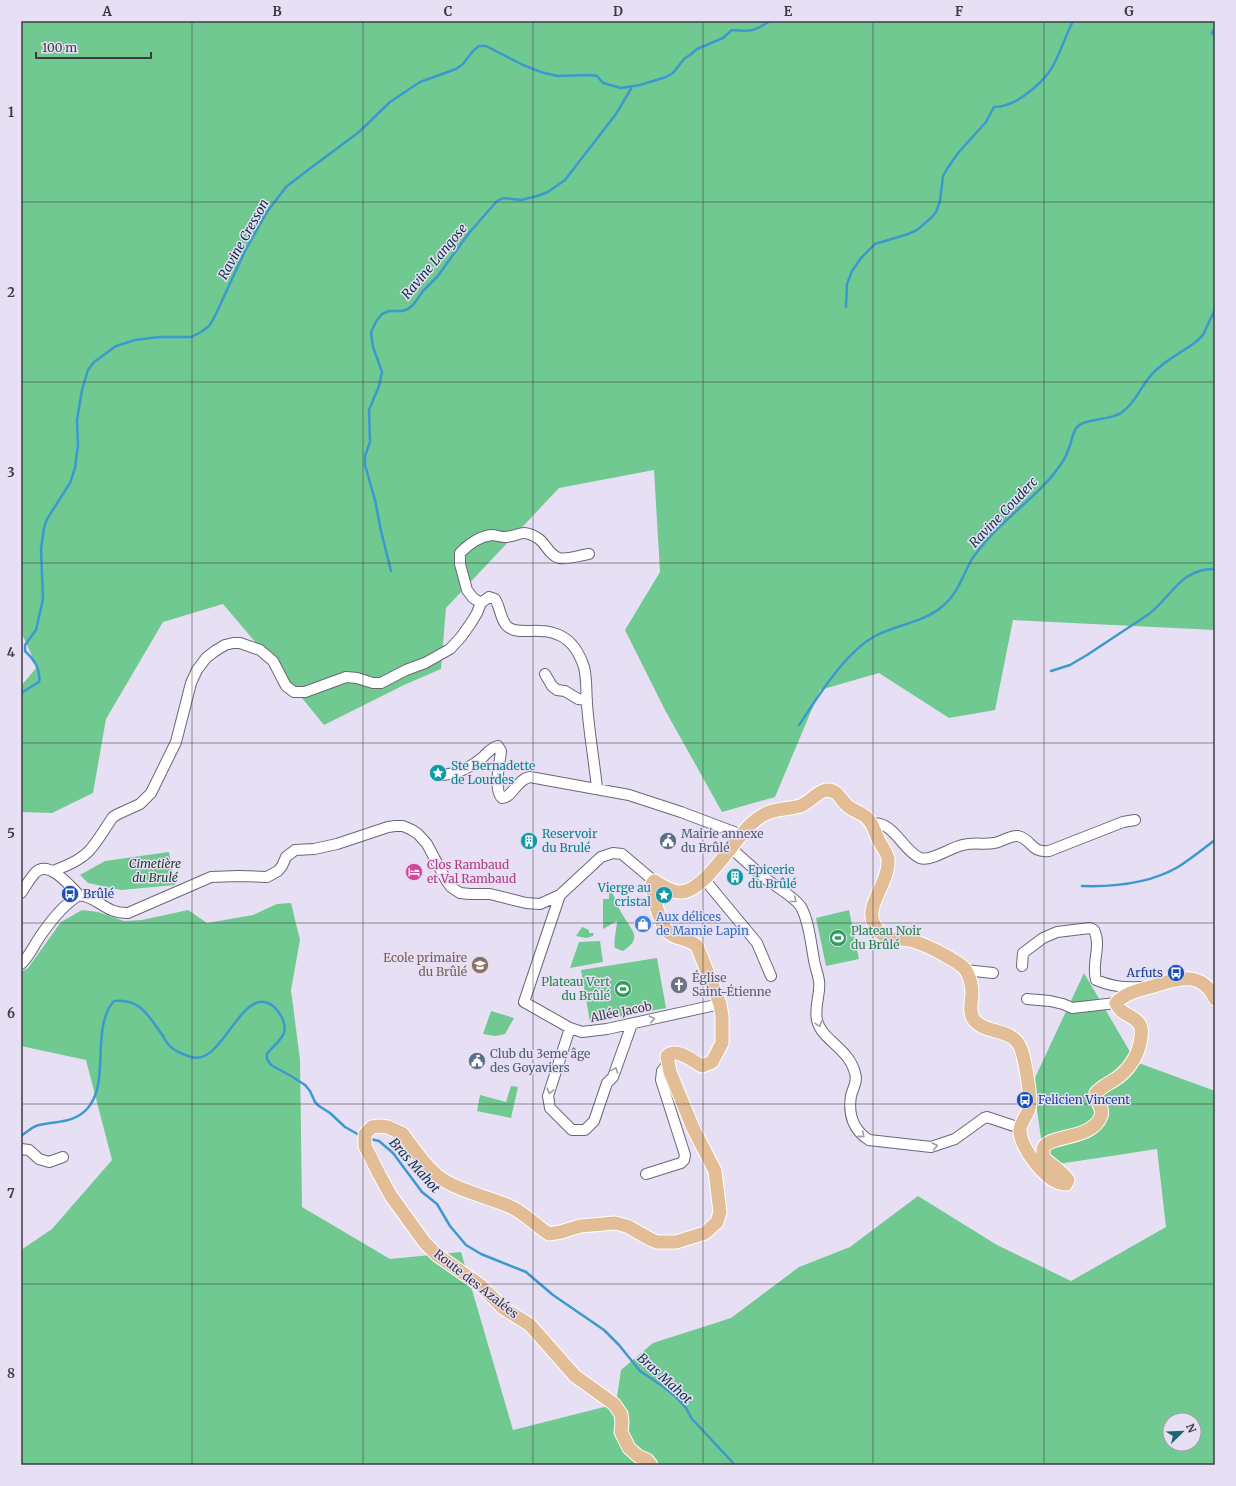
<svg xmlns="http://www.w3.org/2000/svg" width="1236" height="1486" font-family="Merriweather,serif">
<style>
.green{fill:#70c991;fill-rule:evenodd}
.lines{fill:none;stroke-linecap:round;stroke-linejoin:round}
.stream{stroke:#3c99d0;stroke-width:2.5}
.minor-casing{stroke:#6c6677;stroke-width:12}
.major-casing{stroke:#fff;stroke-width:15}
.minor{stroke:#fff;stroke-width:10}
.major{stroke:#e2bd95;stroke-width:13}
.oneway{stroke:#9e9da1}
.grid{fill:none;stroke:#3e3b43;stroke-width:1;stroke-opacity:0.55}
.labels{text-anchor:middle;stroke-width:3;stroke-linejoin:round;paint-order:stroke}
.culture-label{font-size:12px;fill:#0d838f;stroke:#e7e0f4;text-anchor:start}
.service-label{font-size:12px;fill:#4e5e75;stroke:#e7e0f4;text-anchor:start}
.park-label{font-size:12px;font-style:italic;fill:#1a402a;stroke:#e7e0f4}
.hotel-label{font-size:12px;fill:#b23c85;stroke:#e7e0f4;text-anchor:start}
.transit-label{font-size:12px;fill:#164399;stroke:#e7e0f4;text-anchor:start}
.shop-label{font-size:12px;fill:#366cbe;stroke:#e7e0f4;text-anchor:start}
.leisure-label{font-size:12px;fill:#27864d;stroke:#e7e0f4;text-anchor:start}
.education-label{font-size:12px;fill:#785e54;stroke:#e7e0f4;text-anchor:end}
.worship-label{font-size:12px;fill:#5b616d;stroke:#e7e0f4;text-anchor:start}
.street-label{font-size:12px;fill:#3e3b43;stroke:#e7e0f4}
.water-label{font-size:13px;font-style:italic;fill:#093148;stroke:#e7e0f4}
.neatline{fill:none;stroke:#3e3b43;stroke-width:1.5}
.grid-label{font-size:13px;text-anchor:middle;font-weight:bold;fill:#3e3b43}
</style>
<rect width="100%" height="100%" fill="#e7e0f4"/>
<path class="green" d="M21 21H1215V630L1013 620 995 710 949 718 879 673 820 690 775 797 722 812 665 710 625 630 660 572 654 470 559 488 446 608 441 669 404 685 324 725 279 670 223 604 163 622 106 719 93 793 52 813 21 812V686L37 667 21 632Z
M169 852 175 885 121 890 88 883 80 875 105 861Z
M612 892C616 900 619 910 624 917 632 931 643 938 623 951L615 948C613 942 617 928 617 921L603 929V899H609V893Z
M291 903 300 940 291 990 300 1060 302 1207 390 1259 461 1252 513 1430 616 1404 621 1370 653 1343 731 1318 799 1267 850 1247 918 1196 997 1245 1071 1281 1166 1227 1157 1149 1045 1166 1033 1082 1084 973 1136 1062 1215 1091V1465H21V1250L52 1229 112 1160 86 1060 21 1046V972L28 968 61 922 82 910 98 912 124 921 142 920 188 910 207 923 253 915 277 904ZM1170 1420H1194V1444H1170Z
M849 910 859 959 826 966 816 918Z
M582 927 589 930V933H594L593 936 586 938 576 936Z
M600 941 603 962 570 968 579 942Z
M657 958 666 1008 590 1022 581 970Z
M491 1011 514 1018 505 1034 495 1036 483 1034Z
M511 1086 518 1087 511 1118 477 1111 480 1095 506 1102Z"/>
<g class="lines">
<path class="stream" d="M1215 29 1212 32 1215 38
M846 307 847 284 852 271 861 258 875 244 908 234 917 230 931 218 936 212 940 201 943 176 947 169 958 153 986 122 994 107C1006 107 1016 102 1025 95 1058 72 1057 53 1073 21
M391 571 381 531 375 500 365 465V456L370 442 369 410 379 386 382 372 373 347 371 332 377 320 382 314 389 311H402L408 309 413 305 423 291 437 277 469 233 497 201 503 198 521 200 537 196 548 192 565 180 616 114 632 87
M1051 671 1070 665 1087 655 1149 614C1172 596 1181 568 1215 569
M21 693 39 682C41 669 34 659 25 651V645L36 630 43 599 41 549 44 528 47 519 70 483 75 468 78 445 77 420 82 390 88 370 94 362 116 346 135 340 159 337H191L201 332 209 326 215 316 245 251 267 212 286 187 304 173 359 132 390 102 420 82 456 69 463 64 473 51 479 46H486L523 65 541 72 557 76 591 75 597 76 603 83 621 88 640 85 666 77 673 73 684 59 690 55 697 49 723 38 732 30C751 32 754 31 770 21
M799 725C818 697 844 653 875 636 897 624 924 623 944 605 958 593 963 575 972 559 976 553 982 546 987 540 1010 513 1041 494 1061 464 1064 460 1067 454 1069 448 1072 441 1072 432 1078 426 1085 419 1110 420 1121 413 1136 403 1141 385 1153 373 1165 360 1183 352 1197 341L1203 335 1215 309
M1082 886C1115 887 1149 884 1178 867 1191 859 1203 849 1215 840
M21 1136C27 1132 33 1126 39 1125 57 1121 74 1123 87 1109 111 1084 90 1028 114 1001 141 998 149 1017 163 1036 165 1040 168 1045 172 1048 177 1052 185 1055 191 1057 217 1065 233 1013 256 1003 271 996 288 1019 284 1033 281 1041 272 1047 267 1054V1059L271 1065 291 1076 305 1085 310 1091 315 1102 319 1106 330 1113 345 1127 361 1136
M370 1139 379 1141 393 1153 422 1192 437 1204 450 1226 466 1245 481 1254 526 1272 553 1295 604 1330 619 1345 640 1371 661 1385 675 1396 686 1408 692 1419 735 1465"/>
<defs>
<path id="minor" d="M481 603 473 598 467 590 460 564V553C469 544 479 536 492 535 496 535 500 537 504 537 519 537 522 527 539 539 546 544 549 555 559 558 567 560 580 555 589 554
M545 674 552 686 557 690 565 691 578 699 587 700
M439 775C456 775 470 768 483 757 487 753 492 747 498 746L501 751C500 762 493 790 502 798 512 798 517 779 530 777L629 795 681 812 742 835
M872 823C895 822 902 850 920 858 931 862 951 847 963 845 974 842 984 845 994 843 1002 842 1010 835 1018 836 1032 839 1030 853 1049 851L1123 822 1135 820
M732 849C743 859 754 869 766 879 774 885 797 899 801 907 809 921 811 944 814 960 815 967 818 974 819 981 821 993 814 1006 817 1020 821 1040 849 1048 855 1073 858 1082 853 1087 851 1096 848 1114 853 1130 869 1140L931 1147 955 1139 984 1118 987 1117 1020 1128
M53 871C66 866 79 861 89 851 98 841 105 828 113 817L118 814 140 804 151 793 176 742 191 683 197 670 206 658 215 651 225 645 233 643H240L260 650 273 661 286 686 294 692H305L346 677 357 678 373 683H381L406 670 425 663 450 649 461 637 471 623 477 613 481 603 489 597 495 599C500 607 500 617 506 625 513 634 530 630 540 631 547 631 555 633 561 636 573 642 580 655 584 667 587 679 586 691 587 704 589 732 594 760 597 788
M704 879 757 943 771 976
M21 893C26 886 30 878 36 872 49 860 70 886 79 895
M560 895 524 1002 570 1028 582 1032 607 1029 720 1004
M21 964C29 957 33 947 39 938 50 922 62 906 79 895 99 897 105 914 128 913L211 877 238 876 267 877 278 871 282 866 286 857 295 850 314 849 337 844 388 827 395 826H403L412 830 418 834 427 844 446 880 451 887 460 893 470 894H490L526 903 540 904 560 895 601 857 613 853 622 854 654 881
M1022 966 1023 953 1043 938 1057 932 1090 928 1094 930C1102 946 1091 963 1096 980 1110 986 1127 988 1141 987
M965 970 993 973
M1027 999 1050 1001 1063 1004 1072 1008 1116 1003
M570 1028 548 1096 550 1108 572 1130H585L594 1121 607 1083 613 1077 632 1024
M21 1149 29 1150 39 1159 49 1162 63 1157
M646 1174 681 1163 684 1160 685 1155 661 1080 662 1071 668 1063"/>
<path id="major" d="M651 1465 647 1460 638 1456 629 1448 621 1432 622 1422 621 1414 614 1404 575 1376 530 1325 503 1308 480 1285 437 1255 425 1243 391 1196 379 1174 365 1146V1134L372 1127 379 1126 388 1127 403 1134C413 1148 424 1165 438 1176 455 1190 488 1197 509 1206 524 1212 535 1225 549 1234L561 1232 580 1226 615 1223 627 1226 650 1239 657 1242H676L705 1233 717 1222 720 1212 715 1171 693 1128 670 1072 667 1056C677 1047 692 1061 702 1066L712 1062 722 1043V1016L720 1004 697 946C690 940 680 939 672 935 660 929 653 896 652 884L654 881C663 886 672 893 682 892 705 890 735 839 751 824 769 807 780 811 800 806 812 802 822 783 836 793 841 797 844 804 849 807 855 812 863 813 868 819 873 824 875 833 878 839 881 846 887 852 888 859 890 882 864 906 874 924 886 947 899 934 919 943 930 947 958 961 965 969 970 976 972 987 972 995 971 1003 969 1013 974 1020 986 1035 1013 1027 1021 1049 1025 1060 1032 1099 1029 1109 1027 1116 1020 1123 1020 1130 1019 1147 1048 1185 1066 1184L1068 1180C1062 1171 1052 1166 1044 1158 1043 1156 1043 1152 1043 1149 1047 1134 1092 1141 1101 1116 1104 1108 1095 1101 1096 1093 1101 1087 1108 1084 1114 1080 1127 1072 1137 1058 1140 1043 1141 1037 1143 1031 1140 1025 1135 1015 1121 1016 1116 1003 1125 993 1137 991 1150 987 1174 980 1201 968 1215 999"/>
</defs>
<use href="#minor" class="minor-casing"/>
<use href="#major" class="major-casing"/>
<use href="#minor" class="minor"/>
<use href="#major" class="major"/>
</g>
<defs><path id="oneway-chevron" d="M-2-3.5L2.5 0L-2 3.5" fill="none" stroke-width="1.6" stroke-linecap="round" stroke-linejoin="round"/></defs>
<g class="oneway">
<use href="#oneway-chevron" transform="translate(794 900) rotate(39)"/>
<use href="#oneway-chevron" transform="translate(652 1019) rotate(-13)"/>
<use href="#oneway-chevron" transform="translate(819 1024) rotate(70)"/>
<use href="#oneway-chevron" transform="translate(615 1070) rotate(-70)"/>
<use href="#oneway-chevron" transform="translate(550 1091) rotate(105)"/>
<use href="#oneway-chevron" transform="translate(862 1135) rotate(40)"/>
<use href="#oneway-chevron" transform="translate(935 1146) rotate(-13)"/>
</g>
<path class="grid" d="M192 21V1465M363 21V1465M533 21V1465M703 21V1465M873 21V1465M1044 21V1465M21 202H1215M21 382H1215M21 563H1215M21 743H1215M21 923H1215M21 1104H1215M21 1284H1215"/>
<defs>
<symbol id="sight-disc" viewBox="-11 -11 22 22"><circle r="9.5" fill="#0f9aa8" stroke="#e7e0f4"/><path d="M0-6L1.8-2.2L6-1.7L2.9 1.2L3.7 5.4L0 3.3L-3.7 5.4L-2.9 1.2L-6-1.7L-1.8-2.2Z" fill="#fff"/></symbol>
<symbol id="building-disc" viewBox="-11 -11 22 22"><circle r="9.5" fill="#0f9aa8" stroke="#e7e0f4"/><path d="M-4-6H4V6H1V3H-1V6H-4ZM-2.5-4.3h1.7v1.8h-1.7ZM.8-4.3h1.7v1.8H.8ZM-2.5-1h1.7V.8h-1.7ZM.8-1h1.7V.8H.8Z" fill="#fff"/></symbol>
<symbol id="civic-disc" viewBox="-11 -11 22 22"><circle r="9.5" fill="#5c6f8a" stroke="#e7e0f4"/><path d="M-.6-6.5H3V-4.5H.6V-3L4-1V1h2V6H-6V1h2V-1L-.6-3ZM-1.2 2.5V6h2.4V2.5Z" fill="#fff"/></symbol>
<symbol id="hotel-disc" viewBox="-11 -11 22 22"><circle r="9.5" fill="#d1479c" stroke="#e7e0f4"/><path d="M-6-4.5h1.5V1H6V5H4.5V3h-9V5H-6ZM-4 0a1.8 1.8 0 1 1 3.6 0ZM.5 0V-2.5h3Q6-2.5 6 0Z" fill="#fff"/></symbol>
<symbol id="bus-disc" viewBox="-11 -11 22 22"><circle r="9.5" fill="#1a4fb4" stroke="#e7e0f4"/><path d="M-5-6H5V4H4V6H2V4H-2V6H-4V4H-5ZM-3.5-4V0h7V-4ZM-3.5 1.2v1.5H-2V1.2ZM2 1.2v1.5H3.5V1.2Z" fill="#fff"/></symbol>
<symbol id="shop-disc" viewBox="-11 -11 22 22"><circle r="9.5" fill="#3f7fe0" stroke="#e7e0f4"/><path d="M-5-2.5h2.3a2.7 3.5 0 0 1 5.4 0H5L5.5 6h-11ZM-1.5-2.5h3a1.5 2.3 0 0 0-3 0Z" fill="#fff"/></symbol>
<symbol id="stadium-disc" viewBox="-11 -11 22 22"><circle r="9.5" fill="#2e9e5b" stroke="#e7e0f4"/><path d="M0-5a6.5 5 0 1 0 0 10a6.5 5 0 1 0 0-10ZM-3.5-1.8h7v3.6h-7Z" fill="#fff"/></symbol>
<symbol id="school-disc" viewBox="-11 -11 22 22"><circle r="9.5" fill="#8d6e63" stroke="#e7e0f4"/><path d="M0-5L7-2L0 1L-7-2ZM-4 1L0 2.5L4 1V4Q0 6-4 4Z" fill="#fff"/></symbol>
<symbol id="church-disc" viewBox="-11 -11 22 22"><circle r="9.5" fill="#6b7280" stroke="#e7e0f4"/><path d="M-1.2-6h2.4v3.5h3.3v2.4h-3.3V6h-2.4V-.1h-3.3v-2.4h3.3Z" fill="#fff"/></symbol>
</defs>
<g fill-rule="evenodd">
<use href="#sight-disc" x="428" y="763" width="20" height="20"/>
<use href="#building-disc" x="519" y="831" width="20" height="20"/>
<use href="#civic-disc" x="658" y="831" width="20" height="20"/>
<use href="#hotel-disc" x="404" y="862" width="20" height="20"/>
<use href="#building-disc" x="725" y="867" width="20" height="20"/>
<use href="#bus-disc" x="60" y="884" width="20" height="20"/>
<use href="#sight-disc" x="654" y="885" width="20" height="20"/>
<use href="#shop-disc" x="633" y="914" width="20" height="20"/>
<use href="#stadium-disc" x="828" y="928" width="20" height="20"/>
<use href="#school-disc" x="470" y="955" width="20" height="20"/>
<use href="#bus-disc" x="1166" y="963" width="20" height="20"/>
<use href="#church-disc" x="669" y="975" width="20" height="20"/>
<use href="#stadium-disc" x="613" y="979" width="20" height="20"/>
<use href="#civic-disc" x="467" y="1051" width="20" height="20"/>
<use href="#bus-disc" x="1015" y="1090" width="20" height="20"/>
</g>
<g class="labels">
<g class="culture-label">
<text x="451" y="770">Ste Bernadette<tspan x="451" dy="14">de Lourdes</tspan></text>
<text x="542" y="838">Reservoir<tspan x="542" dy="14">du Brulé</tspan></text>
<text x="748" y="874">Epicerie<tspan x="748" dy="14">du Brûlé</tspan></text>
<text x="651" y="892" text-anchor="end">Vierge au<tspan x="651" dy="14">cristal</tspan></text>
</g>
<g class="service-label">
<text x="681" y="838">Mairie annexe<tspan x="681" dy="14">du Brûlé</tspan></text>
<text x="490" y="1058">Club du 3eme âge<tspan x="490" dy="14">des Goyaviers</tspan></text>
</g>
<g class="park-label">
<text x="155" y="868">Cimetière<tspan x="155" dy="14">du Brulé</tspan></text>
</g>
<g class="hotel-label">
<text x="427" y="869">Clos Rambaud<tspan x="427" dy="14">et Val Rambaud</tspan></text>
</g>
<g class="transit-label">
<text x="83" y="898">Brûlé</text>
<text x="1163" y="977" text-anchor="end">Arfuts</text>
<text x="1038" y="1104">Felicien Vincent</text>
</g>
<g class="shop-label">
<text x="656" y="921">Aux délices<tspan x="656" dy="14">de Mamie Lapin</tspan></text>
</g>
<g class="leisure-label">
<text x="851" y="935">Plateau Noir<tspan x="851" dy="14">du Brûlé</tspan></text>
<text x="610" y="986" text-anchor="end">Plateau Vert<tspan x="610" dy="14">du Brûlé</tspan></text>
</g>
<g class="education-label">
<text x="467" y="962">Ecole primaire<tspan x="467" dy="14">du Brûlé</tspan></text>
</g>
<g class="worship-label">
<text x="692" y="982">Église<tspan x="692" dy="14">Saint-Étienne</tspan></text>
</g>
<g class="street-label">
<text transform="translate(621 1012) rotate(-11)" y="4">Allée Jacob</text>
<text transform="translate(476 1284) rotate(38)" y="4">Route des Azalées</text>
</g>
<g class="water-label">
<text transform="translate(243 239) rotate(-61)" y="5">Ravine Cresson</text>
<text transform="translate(434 261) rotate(-50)" y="5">Ravine Langose</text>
<text transform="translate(1003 512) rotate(-46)" y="5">Ravine Couderc</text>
<text transform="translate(415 1165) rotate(48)" y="5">Bras Mahot</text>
<text transform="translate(665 1378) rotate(42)" y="5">Bras Mahot</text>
</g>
</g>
<rect width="1236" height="1486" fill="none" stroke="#e7e0f4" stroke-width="44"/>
<g transform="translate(1182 1432) rotate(67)"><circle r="19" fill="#e7e0f4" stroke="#a39ead"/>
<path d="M0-3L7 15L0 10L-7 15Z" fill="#1f6675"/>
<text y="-6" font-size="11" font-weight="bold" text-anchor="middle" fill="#3e3b43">N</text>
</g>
<path d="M36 52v6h115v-6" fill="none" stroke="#3e3b43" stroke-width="2"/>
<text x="42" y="52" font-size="12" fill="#3e3b43" stroke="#e7e0f4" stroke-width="3" paint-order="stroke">100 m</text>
<rect x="22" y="22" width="1192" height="1442" class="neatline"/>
<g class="grid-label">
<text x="107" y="16">A</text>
<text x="277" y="16">B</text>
<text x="448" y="16">C</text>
<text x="618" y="16">D</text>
<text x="788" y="16">E</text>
<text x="959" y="16">F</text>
<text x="1129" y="16">G</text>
<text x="11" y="117">1</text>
<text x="11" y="297">2</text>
<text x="11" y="477">3</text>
<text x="11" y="657">4</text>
<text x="11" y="838">5</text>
<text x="11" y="1018">6</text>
<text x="11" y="1198">7</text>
<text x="11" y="1378">8</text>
</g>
</svg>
